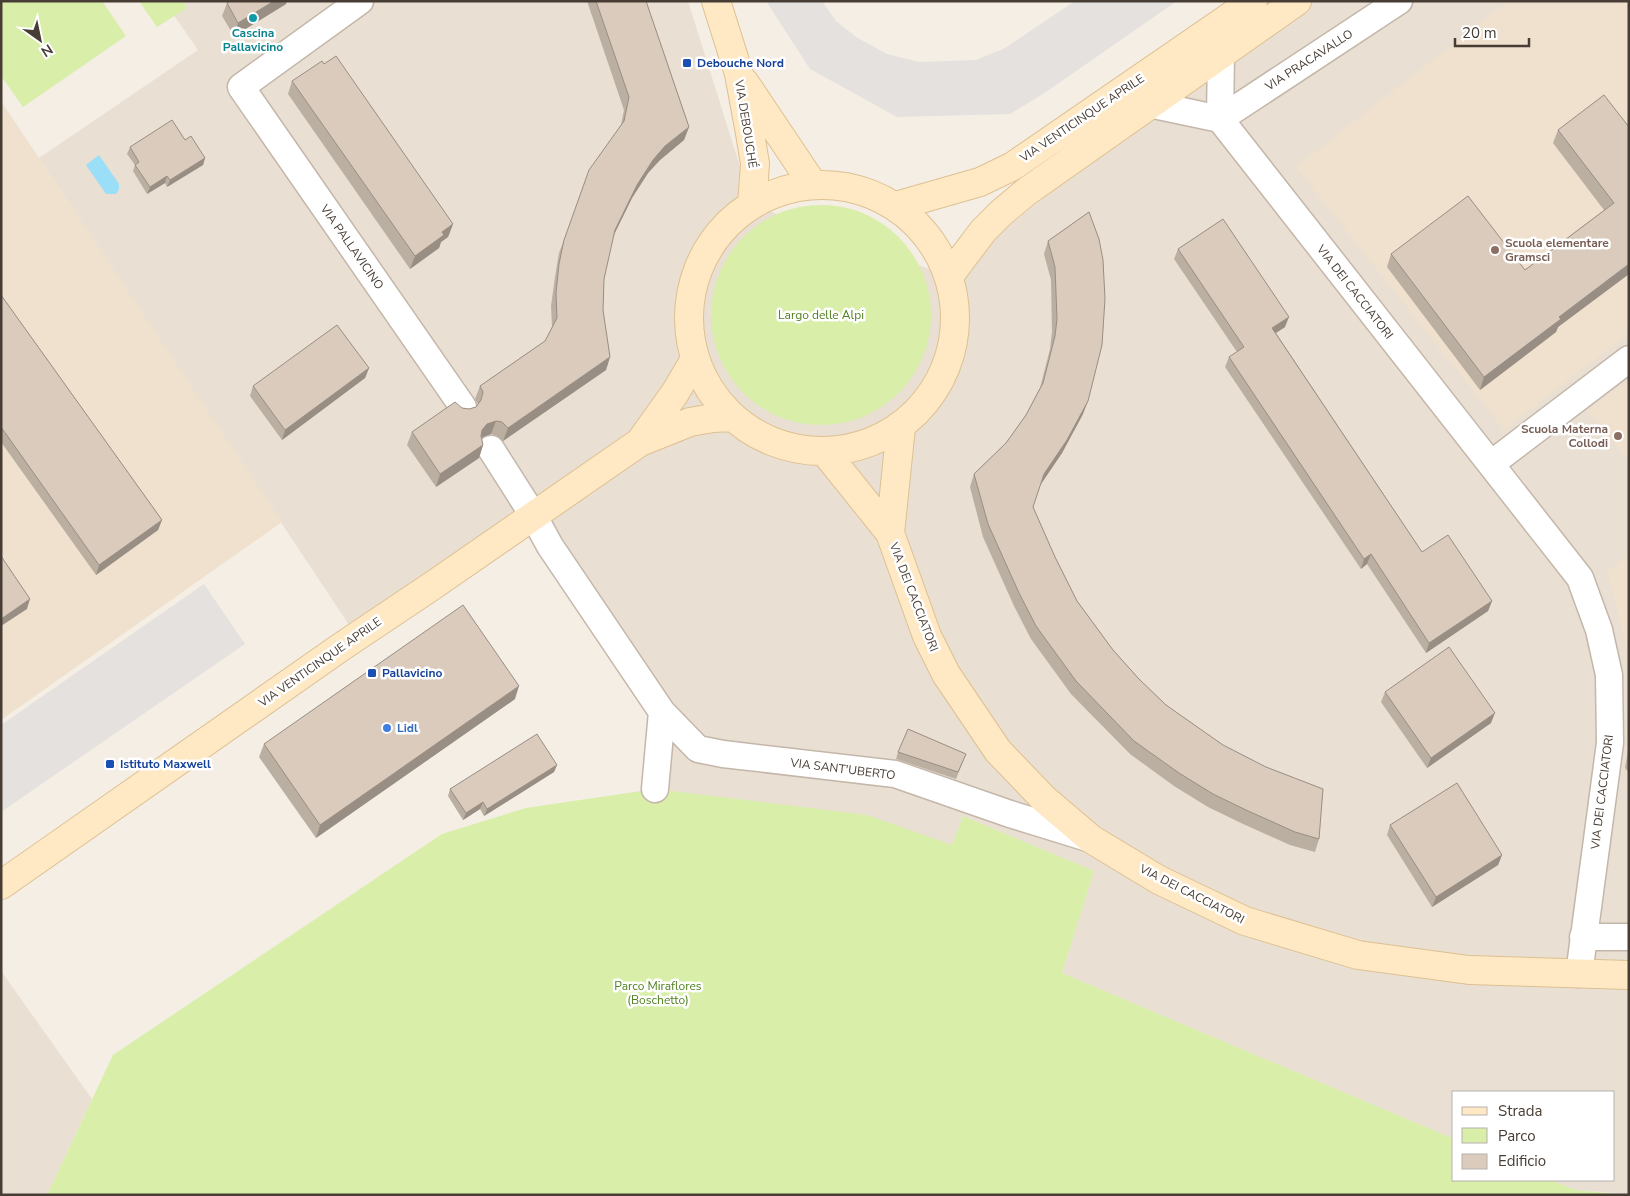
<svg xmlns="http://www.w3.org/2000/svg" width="1630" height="1196" font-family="'Nunito Sans',sans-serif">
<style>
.residential{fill:#e9dfd2}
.education{fill:#efe1cd}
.green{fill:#d8eea9}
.parking{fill:#e5e1de}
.water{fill:#9adef8}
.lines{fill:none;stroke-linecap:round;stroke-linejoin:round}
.street-casing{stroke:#c4b7aa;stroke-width:29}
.secondary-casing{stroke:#ddc091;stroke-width:30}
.street{stroke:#fff;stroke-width:26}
.secondary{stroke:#ffe9c5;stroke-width:28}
.wall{fill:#bbafa2}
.shaded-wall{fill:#998e84}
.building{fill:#dacbbc;stroke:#998e84}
.culture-dot{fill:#0f9aa8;stroke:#fff;stroke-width:2}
.transit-dot{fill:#1a4fb4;stroke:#fff;stroke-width:2}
.education-dot{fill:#8d6e63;stroke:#fff;stroke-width:2}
.shop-dot{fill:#3f7fe0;stroke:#fff;stroke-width:2}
.labels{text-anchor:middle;stroke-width:5;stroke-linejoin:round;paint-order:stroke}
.culture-label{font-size:12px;font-weight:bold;fill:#0d838f;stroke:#fff}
.street-label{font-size:12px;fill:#483d34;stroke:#fff}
.transit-label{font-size:12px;font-weight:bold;fill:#164399;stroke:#fff;text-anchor:start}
.education-label{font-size:12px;font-weight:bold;fill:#785e54;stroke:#fff;text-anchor:start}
.park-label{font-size:12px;fill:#518020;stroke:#fff}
.shop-label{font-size:12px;font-weight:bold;fill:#366cbe;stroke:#fff;text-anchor:start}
</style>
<rect width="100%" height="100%" fill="#f5eee5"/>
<path class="residential" d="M164 1H688L752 205 949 276 1281 1H1629V1194L1575 1190 1551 1180H1614V1092H1454V1139L1062 973 1094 871 963 816 952 845 655 789 662 712 533 515 357 637 39 158 198 50Z
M1 971 92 1099 47 1195H1Z"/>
<path class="education" d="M1508 1H1629V333L1504 430 1296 167Z
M1 101 282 522 1 720Z
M1629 379V461L1587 411Z
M1629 555V658L1607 571Z"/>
<path class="green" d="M1 1H102L126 36 23 107 1 76Z
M139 1H183L187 8 157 27Z
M711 315a110 110 0 1 1 220 0a110 110 0 1 1-220 0Z
M655 789 867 815 952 845 963 816 1094 871 1062 973 1454 1139V1180H1551L1575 1190 1629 1195H47L113 1055 442 834 526 808Z"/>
<path class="parking" d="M766 1H822L836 21 856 37 887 54 919 62 976 60 1005 48 1075 1H1177L1043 94 1010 114 897 117 810 69Z
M204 584 245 644 1 812V725Z"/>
<path class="water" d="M99 155 119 184V189L116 194H106L86 165Z"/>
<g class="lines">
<defs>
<path id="street" d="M360 1 241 87 463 407
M1149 104 1220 119
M1220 119 1580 578 1599 630 1609 675 1610 743 1579 974
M1220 119 1399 1
M1220 119 1221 54
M491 449 533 515 550 546 662 712 698 749 723 754 895 774 1010 814 1091 839
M1491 464 1629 359
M655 789 662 712
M1583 937H1629"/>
<path id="secondary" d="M716 1 739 74 750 133 755 164 752 205
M745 83 812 183
M689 318a133 133 0 1 1 266 0a133 133 0 1 1-266 0Z
M896 206 980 182 1013 166 1253 1
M949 276 983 231 1001 213 1026 192 1297 1
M640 442 675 393 695 359
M825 452 890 533 927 636 946 674 998 751 1044 799 1091 839 1159 880 1245 921 1358 955 1469 970 1629 975
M890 533 901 427
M1 885 341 647 432 586 640 442 690 422 713 418 733 417"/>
</defs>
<use href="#street" class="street-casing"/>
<use href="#secondary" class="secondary-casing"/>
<use href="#street" class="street"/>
<use href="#secondary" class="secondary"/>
</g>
<path class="wall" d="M587 1H646L689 127 684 140 660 160 648 173 632 198 613 236 604 279 603 310 610 357 606 370 503 441 497 436 491 434 483 437 481 438 483 445 479 458 436 487 407 445 412 432 462 408 469 409 476 407 478 404 475 399 480 386 545 341 552 327 551 306 555 277 559 253 564 240 621 125 624 110Z
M227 3 286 4 234 36 222 16Z
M292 81 453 224 448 237 441 242 439 248 410 269 288 94Z
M1629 127V274L1558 327 1556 332 1480 390 1387 267 1391 254 1525 270 1604 210 1553 143 1558 130Z
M185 140 205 158 203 165 167 187 165 183 147 194 133 171 135 165 127 154 130 147Z
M1089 212 1083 414 1062 453 1040 485 1033 507 1055 557 1077 601 1113 650 1139 679 1166 705 1319 839 1315 852 1290 845 1241 823 1208 807 1174 786 1130 754 1071 694 1031 639 1014 606 983 537 970 487 974 474 1006 443 1026 415 1040 388 1050 349 1052 332 1051 280 1044 254 1048 241Z
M1178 249 1285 327 1276 333 1422 552 1492 601 1488 611 1426 653 1367 564 1361 569 1225 367 1229 357 1237 352 1174 259Z
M1 295 162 520 158 530 96 575 1 442Z
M369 368 365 378 282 440 250 396 253 386Z
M1385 692 1491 723 1427 768 1381 702Z
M515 699 316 838 259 757 264 744Z
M1629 745V773L1625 768Z
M898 752 966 754 956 779 896 759Z
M557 765 554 772 484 816 480 809 463 820 448 796 450 789Z
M1390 825 1502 855 1498 865 1432 907 1387 835Z"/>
<path class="shaded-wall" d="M274 1H287L286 4 234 36 238 23Z
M689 127 684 140 660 160 648 173 632 198 610 243 615 230 637 185 653 160 665 146Z
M205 158 203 165 167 187 170 180Z
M167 176 165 183 147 194 150 187Z
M453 224 448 237 441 242 439 248 410 269 415 256 442 232Z
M1629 264V274L1558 327 1556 332 1480 390 1484 377 1559 317Z
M1289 317 1285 327 1268 338 1272 328Z
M610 357 606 370 503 441 508 428Z
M369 368 365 378 282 440 285 430Z
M1088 401 1083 414 1062 453 1039 487 1044 474Z
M496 421 491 434 483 437 478 443 482 430 487 424Z
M483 445 479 458 436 487 440 474Z
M162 520 158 530 96 575 99 565Z
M1371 554 1367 564 1361 569 1364 559Z
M30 599 27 609 1 626V619Z
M1492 601 1488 611 1426 653 1429 643Z
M519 686 515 699 316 838 320 825Z
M1495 713 1491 723 1427 768 1431 758Z
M557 765 554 772 484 816 487 809Z
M483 802 480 809 463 820 466 813Z
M1502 855 1498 865 1432 907 1436 897Z"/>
<path class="building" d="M230 1H274L238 23 227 3Z
M596 1H646L689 127 665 146 653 160 637 185 615 230 604 279 603 310 610 357 508 428 502 422 496 421 487 424 482 430 481 436 483 445 440 474 412 432 455 402 462 408 469 409 476 407 481 400 483 392 480 386 545 341 557 318 556 293 559 264 564 240 589 170 624 121 629 97Z
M336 56 453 224 442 232 444 235 415 256 292 81 322 61 324 64Z
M1604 95 1629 127V264L1559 317 1561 319 1484 377 1391 254 1468 196 1525 270 1614 203 1558 130Z
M172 120 185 140 191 136 205 158 170 180 167 176 150 187 135 165 139 162 130 147Z
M1089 212 1099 239 1103 260 1105 299 1102 345 1088 401 1067 440 1044 474 1033 507 1055 557 1077 601 1113 650 1139 679 1166 705 1223 745 1266 767 1323 789 1319 839 1295 832 1246 810 1213 794 1179 773 1134 741 1076 681 1036 626 1019 593 988 524 974 474 1006 443 1026 415 1043 383 1055 336 1057 319 1055 267 1048 241Z
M1223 219 1289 317 1272 328 1422 552 1448 535 1492 601 1429 643 1371 554 1364 559 1229 357 1244 347 1178 249Z
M1 295 162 520 99 565 1 427Z
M337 325 369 368 285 430 253 386Z
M1 556 30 599 1 619Z
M463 605 519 686 320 825 264 744Z
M1449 647 1495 713 1431 758 1385 692Z
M908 729 966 754 958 772 898 752Z
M537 734 557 765 487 809 483 802 466 813 450 789Z
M1457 783 1502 855 1436 897 1390 825Z"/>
<circle class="culture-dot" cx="253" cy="18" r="5"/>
<g class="transit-dot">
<rect x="682" y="58" width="10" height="10" rx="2.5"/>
<rect x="367" y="668" width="10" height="10" rx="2.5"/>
<rect x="105" y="759" width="10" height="10" rx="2.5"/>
</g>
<g class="education-dot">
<circle cx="1495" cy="250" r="5"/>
<circle cx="1618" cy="436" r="5"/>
</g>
<circle class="shop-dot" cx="387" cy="728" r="5"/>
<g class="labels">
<g class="culture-label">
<text x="253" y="37">Cascina<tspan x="253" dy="14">Pallavicino</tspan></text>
</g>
<g class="street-label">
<text transform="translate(1309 60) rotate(-33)" y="4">VIA PRACAVALLO</text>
<text transform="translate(1082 118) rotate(-34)" y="4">VIA VENTICINQUE APRILE</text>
<text transform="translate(746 124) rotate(81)" y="4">VIA DEBOUCHÉ</text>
<text transform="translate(352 247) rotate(55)" y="4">VIA PALLAVICINO</text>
<text transform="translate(1355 292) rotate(52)" y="4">VIA DEI CACCIATORI</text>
<text transform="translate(914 597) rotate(69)" y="4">VIA DEI CACCIATORI</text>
<text transform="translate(320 662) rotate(-35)" y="4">VIA VENTICINQUE APRILE</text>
<text transform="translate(843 769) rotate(7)" y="4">VIA SANT'UBERTO</text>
<text transform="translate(1602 792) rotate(-83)" y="4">VIA DEI CACCIATORI</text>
<text transform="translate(1192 894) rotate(27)" y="4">VIA DEI CACCIATORI</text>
</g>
<g class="transit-label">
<text x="697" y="67">Debouche Nord</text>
<text x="382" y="677">Pallavicino</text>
<text x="120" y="768">Istituto Maxwell</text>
</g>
<g class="education-label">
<text x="1505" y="247">Scuola elementare<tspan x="1505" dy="14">Gramsci</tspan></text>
<text x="1608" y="433" text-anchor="end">Scuola Materna<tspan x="1608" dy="14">Collodi</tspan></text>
</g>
<g class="park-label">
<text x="821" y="319">Largo delle Alpi</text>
<text x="658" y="990">Parco Miraflores<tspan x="658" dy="14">(Boschetto)</tspan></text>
</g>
<g class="shop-label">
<text x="397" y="732">Lidl</text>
</g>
</g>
<rect width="1630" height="1196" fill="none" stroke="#483d34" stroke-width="5"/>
<rect x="1452" y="1091" width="162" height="90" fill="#ffffff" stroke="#b6b1ae"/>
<rect x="1462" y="1107" width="25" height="8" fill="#ffe9c5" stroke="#b6b1ae"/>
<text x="1498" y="1116" font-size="15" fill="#483d34">Strada</text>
<rect x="1462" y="1128" width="25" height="15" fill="#d8eea9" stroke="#b6b1ae"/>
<text x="1498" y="1141" font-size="15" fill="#483d34">Parco</text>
<rect x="1462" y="1154" width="25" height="15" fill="#dacbbc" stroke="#b6b1ae"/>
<text x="1498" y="1166" font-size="15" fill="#483d34">Edificio</text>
<g transform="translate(40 40) rotate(147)" stroke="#ffffff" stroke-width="4" paint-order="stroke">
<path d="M0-4L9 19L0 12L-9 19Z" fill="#483d34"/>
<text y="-8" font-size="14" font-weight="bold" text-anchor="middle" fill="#483d34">N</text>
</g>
<path d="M1455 38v8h74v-8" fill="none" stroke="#483d34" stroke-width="2.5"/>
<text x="1462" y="38" font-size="15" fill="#483d34" stroke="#ffffff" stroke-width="4" paint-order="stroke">20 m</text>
</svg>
